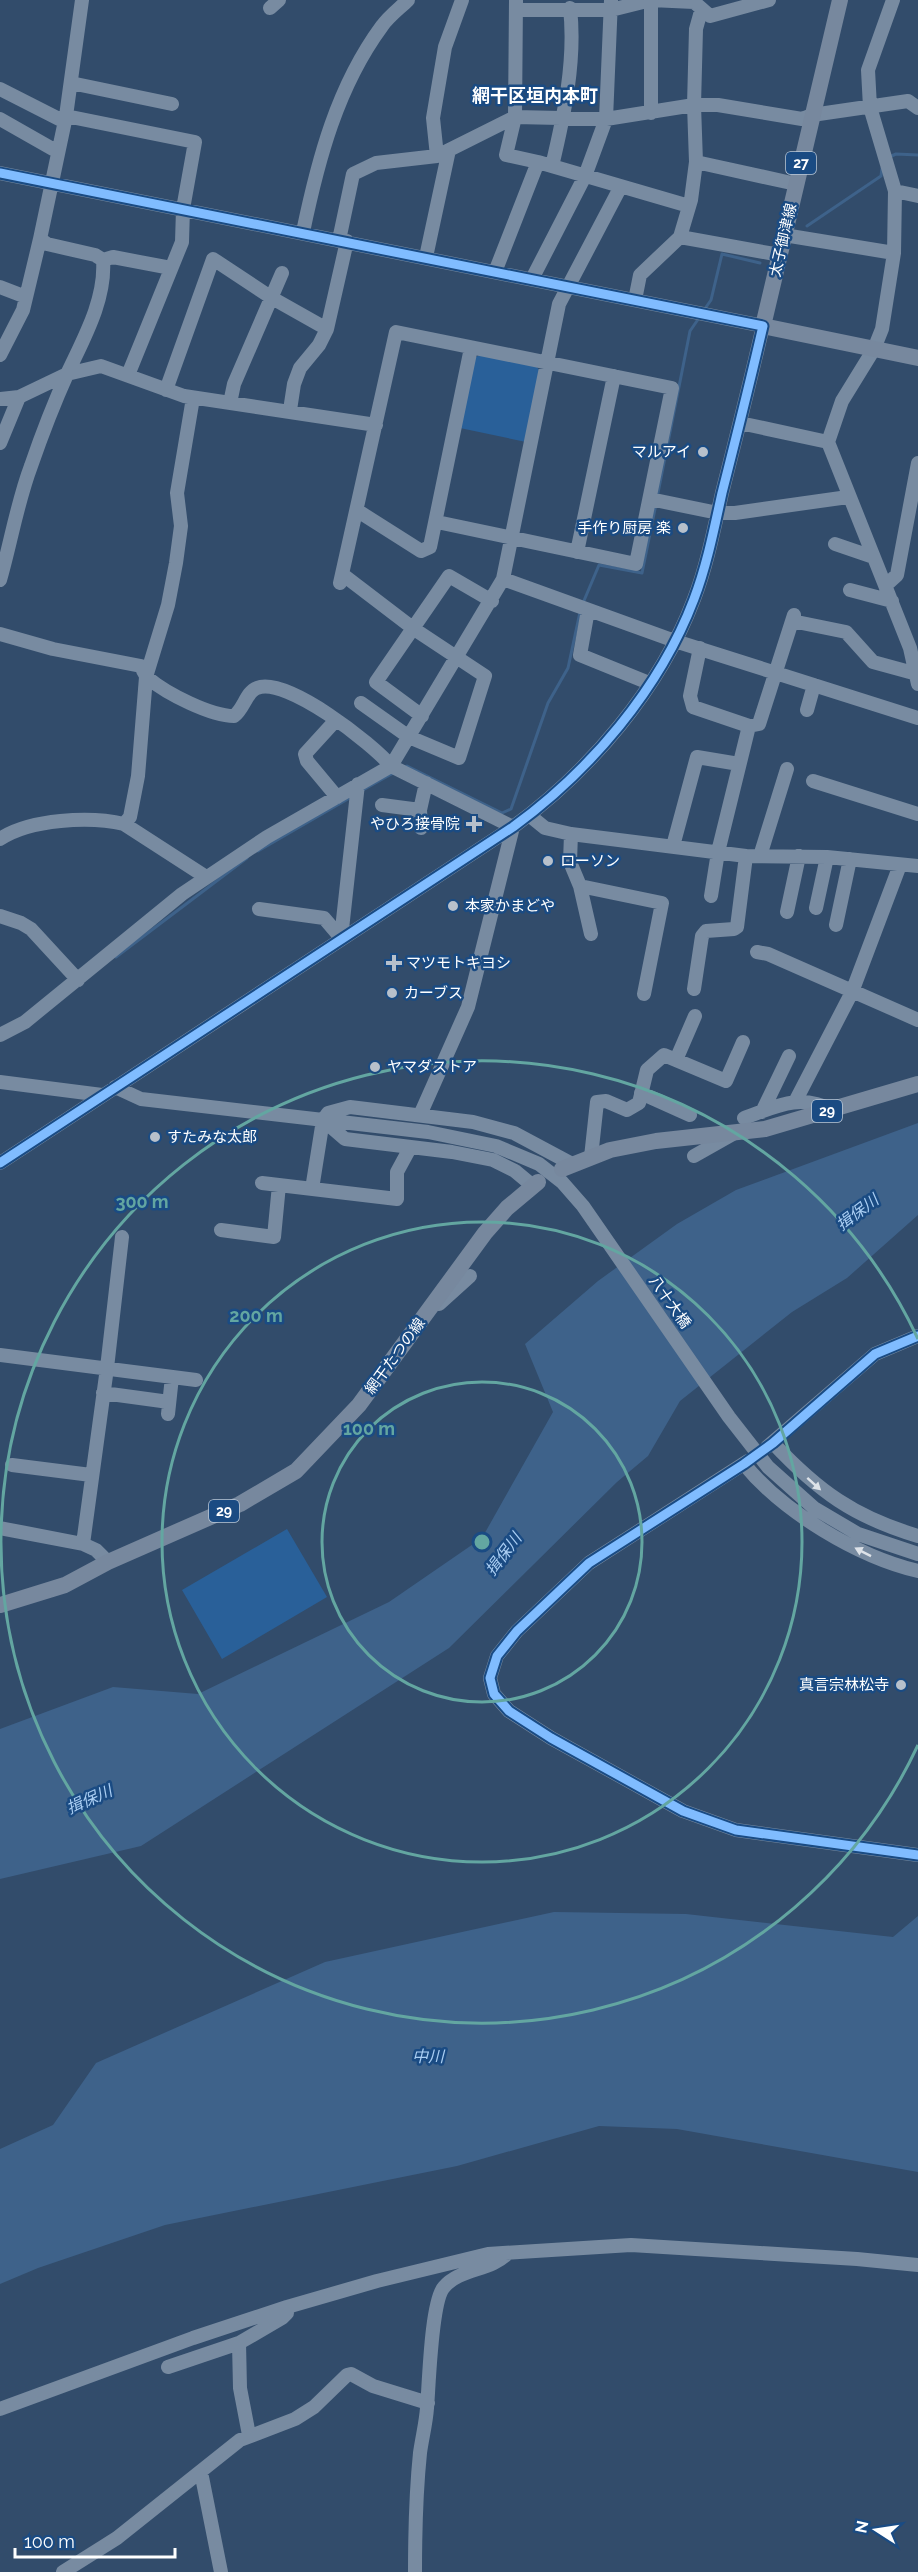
<svg xmlns="http://www.w3.org/2000/svg" width="918" height="2572" font-family="Raleway,'Noto Sans JP',sans-serif">
<style>
.green{fill:#296099}
.water{fill:#3e628a}
.lines{fill:none;stroke-linecap:round;stroke-linejoin:round}
.stream{stroke:#3e628a;stroke-width:3}
.minor{stroke:#788ba1;stroke-width:14}
.major{stroke:#77889e;stroke-width:16}
.cycleway-casing{stroke:#1a4b83;stroke-width:13}
.cycleway{stroke:#80bcff;stroke-width:9}
.oneway{fill:#dde2e8}
.ring{fill:none;stroke:#63a6a1;stroke-width:3}
.poi-dot{fill:#b7c0cb;stroke:#1a4b83;stroke-width:2}
.labels{text-anchor:middle;stroke-width:5;stroke-linejoin:round;paint-order:stroke}
.shield{fill:#1a4b83;stroke:#bac9da;stroke-width:1.5}
.shield-label{font-size:14px;font-weight:bold;fill:#fff}
.street-label{font-size:15px;fill:#fff;stroke:#1a4b83}
.poi-label{font-size:15px;fill:#fff;stroke:#1a4b83;text-anchor:start}
.water-label{font-size:16px;font-style:italic;fill:#aacef3;stroke:#1a4b83}
.quarter-label{font-size:18px;font-weight:bold;fill:#fff;stroke:#1a4b83}
.centre{fill:#63a6a1;stroke:#1a4b83;stroke-width:3}
.ring-label{font-size:18px;text-anchor:middle;font-weight:bold;fill:#63a6a1;stroke:#1a4b83;stroke-width:5;stroke-linejoin:round;paint-order:stroke}
</style>
<rect width="100%" height="100%" fill="#324c6b"/>
<path class="green" d="M480 355 537 367 541 373 526 442 460 428 474 358Z
M287 1529 327 1597 222 1659 182 1590Z"/>
<path class="water" d="M918 1123V1215L847 1278 792 1312 680 1401 648 1456 617 1482 449 1648 141 1846 0 1879V1729L113 1687 198 1694 389 1602 482 1538 553 1412 525 1344 598 1281 677 1224 736 1190Z
M554 1912 686 1914 893 1937 918 1916V2172L677 2129 599 2126 457 2166 165 2225 38 2268 0 2284V2149L53 2125 96 2063 325 1962Z"/>
<g class="lines">
<path class="stream" d="M889 157 896 154 918 155
M807 226 881 176 882 168
M704 310 711 300 722 254 760 263
M657 498 690 331 699 318
M583 603 599 565 642 573 656 504
M403 768 407 766 502 813 511 809 548 703 568 668 580 612
M361 791 395 772
M258 851 353 796
M116 957 247 858"/>
<path class="minor" d="M516 0 515 117 506 155 538 162 689 206
M893 0 868 70 870 107 895 191 894 253 882 329 874 349 842 401 828 442 910 648 918 684
M270 8 279 0
M517 10H611L651 0 694 2 710 16 769 0
M71 83 172 104
M0 89 65 122
M651 113V0
M66 116 195 142 183 209 182 242 128 375
M0 119 58 152
M437 156 433 118 445 47 462 0
M696 162 796 184
M552 166C564 116 576 60 570 8
M0 173 763 326C750 382 736 438 722 493 714 529 707 565 694 599 660 689 590 771 513 827L0 1163
M895 191 918 196
M303 232C318 160 337 87 382 26 389 16 400 8 408 0
M784 235 894 253
M680 237 780 255
M339 240 353 174 376 163 437 156 515 117 606 119 694 105H718L802 119 812 115 908 101 918 108
M426 257 449 150
M103 260 113 257 171 268
M495 272 538 162
M532 279 585 176 606 119 611 0
M0 287 26 297
M635 300 640 275 680 237 691 200 696 162 694 105 696 29 701 11
M0 355 23 310 40 239
M166 390 213 259 272 298 327 329
M0 399 19 397 67 374 101 366 184 396 376 425
M230 403 234 384 282 273
M290 410 294 384 300 368 319 345 327 329 347 241
M740 423 828 442
M0 443 19 397
M650 499 718 513H735L848 497
M358 511 421 551 430 547 471 348
M835 544 873 557
M577 552 614 376
M342 574 414 629 485 676 459 758 409 737 361 703
M503 579 675 641 918 718
M0 580C11 542 17 503 31 466 42 434 54 403 68 372 84 338 106 299 103 260L95 255 47 244 40 239 66 116 82 0
M340 583 396 332 672 388 636 564 437 522
M886 585 897 575 918 463
M850 590 892 601
M588 610 580 655 649 683
M792 621 846 632 873 662 917 674
M0 634 53 649 141 666C143 671 145 676 148 678 167 694 211 716 234 716 244 709 246 692 257 688 286 676 373 744 391 766L513 827 468 1007 420 1115
M700 648 690 696 693 707 749 726
M807 710 814 685
M422 716 376 682 449 576 492 601
M336 720 305 754 307 761 337 797
M813 781 918 814
M382 805 420 810
M529 815 545 828 571 834 746 856 827 857 918 866
M124 824 130 817 138 776 146 677 168 605 176 563 181 526 177 493 193 398
M421 828 420 810 426 783
M571 834 570 862 580 886 591 934
M0 839C30 819 90 816 124 824L206 877
M673 846 697 757 739 764
M760 856 787 769
M580 886 662 903 644 994
M711 896 718 852 749 726 759 724 794 615
M816 908 827 857
M259 909 324 918 341 938
M787 912 799 856
M0 916 21 923 31 929 78 980
M836 925 850 859
M341 938 358 784
M757 952 768 954 918 1020
M694 989 702 936 706 931 734 929 737 927 746 856
M0 1035 25 1022 182 894 267 837 391 766 503 579 559 304 620 188
M676 1060 695 1016
M0 1082 102 1095
M115 1087 141 1099 428 1132 496 1146 539 1164 562 1182 583 1206 729 1417 768 1467 814 1508 858 1534 918 1554
M641 1093 690 1115
M796 1100 852 992 900 865
M762 1112 789 1056
M744 1118C775 1107 799 1093 832 1110
M323 1120 345 1139 452 1152 493 1160 515 1171 533 1186
M694 1156 733 1134
M591 1157 597 1102 606 1101 627 1110 639 1103 647 1070 664 1055 726 1081 743 1042
M262 1183 397 1199V1172L410 1148
M312 1189 323 1120 328 1113 350 1107 473 1122 514 1133 572 1164
M221 1230 274 1237 279 1185
M439 1304 470 1276
M0 1355 196 1380
M103 1393 169 1402
M168 1414 172 1377
M773 1443C818 1491 854 1517 918 1536
M767 1447 875 1354 918 1336
M748 1461 589 1563 517 1631 497 1656 490 1678 494 1694 509 1711 551 1738 683 1811 736 1830 918 1855
M744 1464C783 1512 858 1557 918 1571
M12 1465 91 1475
M0 1528 83 1544 96 1550 108 1562
M83 1544 107 1368 122 1237
M239 2343 240 2388 249 2435
M168 2367 239 2343 282 2318 287 2313V2307
M0 2409 193 2338 287 2307 377 2281 488 2254 631 2245 857 2259 918 2265
M201 2472 221 2572
M63 2572 117 2538 240 2440 295 2419 314 2407 347 2375 351 2374 373 2386 428 2403
M415 2572C415 2533 416 2492 420 2453 422 2438 426 2423 427 2408 429 2386 431 2301 444 2287 460 2268 491 2271 508 2253"/>
<path class="major" d="M840 0 763 326 918 358
M562 1169 610 1150 656 1141 765 1129 918 1084
M0 1605 65 1585 108 1562 240 1504 296 1471 359 1405 485 1233 507 1208 538 1182"/>
<defs>
<path id="cycleway" d="M0 173 763 326C750 382 736 438 722 493 714 529 707 565 694 599 660 689 590 771 513 827L0 1163
M918 1336 875 1354 773 1443 744 1464 589 1563 517 1631 497 1656 490 1678 494 1694 509 1711 551 1738 683 1811 736 1830 918 1855"/>
</defs>
<use href="#cycleway" class="cycleway-casing"/>
<use href="#cycleway" class="cycleway"/>
</g>
<defs><path id="oneway-solid" d="M-6-.8H1V-3.2L6.5 0L1 3.2V.8H-6Z" transform="scale(1.5)"/></defs>
<g class="oneway">
<use href="#oneway-solid" transform="translate(814 1484) rotate(42)"/>
<use href="#oneway-solid" transform="translate(863 1552) rotate(-153)"/>
</g>
<g class="ring">
<circle cx="482" cy="1542" r="160"/>
<circle cx="482" cy="1542" r="320"/>
<path d="M918 1745A481 481 0 1 1 918 1339"/>
</g>
<g class="poi-dot">
<circle cx="703" cy="452" r="6"/>
<circle cx="683" cy="528" r="6"/>
<path d="M471 815h6v6h6v6h-6v6h-6v-6h-6v-6h6z"/>
<circle cx="548" cy="861" r="6"/>
<circle cx="453" cy="906" r="6"/>
<path d="M391 954h6v6h6v6h-6v6h-6v-6h-6v-6h6z"/>
<circle cx="392" cy="993" r="6"/>
<circle cx="375" cy="1067" r="6"/>
<circle cx="155" cy="1137" r="6"/>
<circle cx="901" cy="1685" r="6"/>
</g>
<g class="labels">
<g class="shield">
<rect x="786" y="152" width="30" height="22" rx="4.5"/>
<rect x="812" y="1100" width="30" height="22" rx="4.5"/>
<rect x="209" y="1500" width="30" height="22" rx="4.5"/>
</g>
<g class="shield-label">
<text x="801" y="168">27</text>
<text x="827" y="1116">29</text>
<text x="224" y="1516">29</text>
</g>
<g class="street-label">
<text transform="translate(783 240) rotate(-77)" y="5">太子御津線</text>
<text transform="translate(670 1302) rotate(55)" y="5">八十大橋</text>
<text transform="translate(395 1356) rotate(-54)" y="5">網干たつの線</text>
</g>
<g class="poi-label">
<text x="691" y="457" text-anchor="end">マルアイ</text>
<text x="671" y="533" text-anchor="end">手作り厨房 楽</text>
<text x="460" y="829" text-anchor="end">やひろ接骨院</text>
<text x="560" y="866">ローソン</text>
<text x="465" y="911">本家かまどや</text>
<text x="406" y="968">マツモトキヨシ</text>
<text x="404" y="998">カーブス</text>
<text x="387" y="1072">ヤマダストア</text>
<text x="167" y="1142">すたみな太郎</text>
<text x="889" y="1690" text-anchor="end">真言宗林松寺</text>
</g>
<g class="water-label">
<text transform="translate(857 1212) rotate(-37)" y="6">揖保川</text>
<text transform="translate(503 1554) rotate(-53)" y="6">揖保川</text>
<text transform="translate(89 1799) rotate(-24)" y="6">揖保川</text>
<text x="428" y="2062">中川</text>
</g>
<g class="quarter-label">
<text x="535" y="102">網干区垣内本町</text>
</g>
</g>
<circle cx="482" cy="1542" r="9" class="centre"/>
<g class="ring-label">
<text x="142" y="1208">300 m</text>
<text x="256" y="1322">200 m</text>
<text x="369" y="1435">100 m</text>
</g>
<g transform="translate(876 2530) rotate(282)" stroke="#1a4b83" stroke-width="4.5" paint-order="stroke">
<path d="M0-4.5L10 22L0 15L-10 22Z" fill="#ffffff"/>
<text y="-9" font-size="16" font-weight="bold" text-anchor="middle" fill="#ffffff">N</text>
</g>
<path d="M15 2548v9h160v-9" fill="none" stroke="#ffffff" stroke-width="3"/>
<text x="24" y="2548" font-size="18" fill="#ffffff" stroke="#1a4b83" stroke-width="4.5" paint-order="stroke">100 m</text>
</svg>
